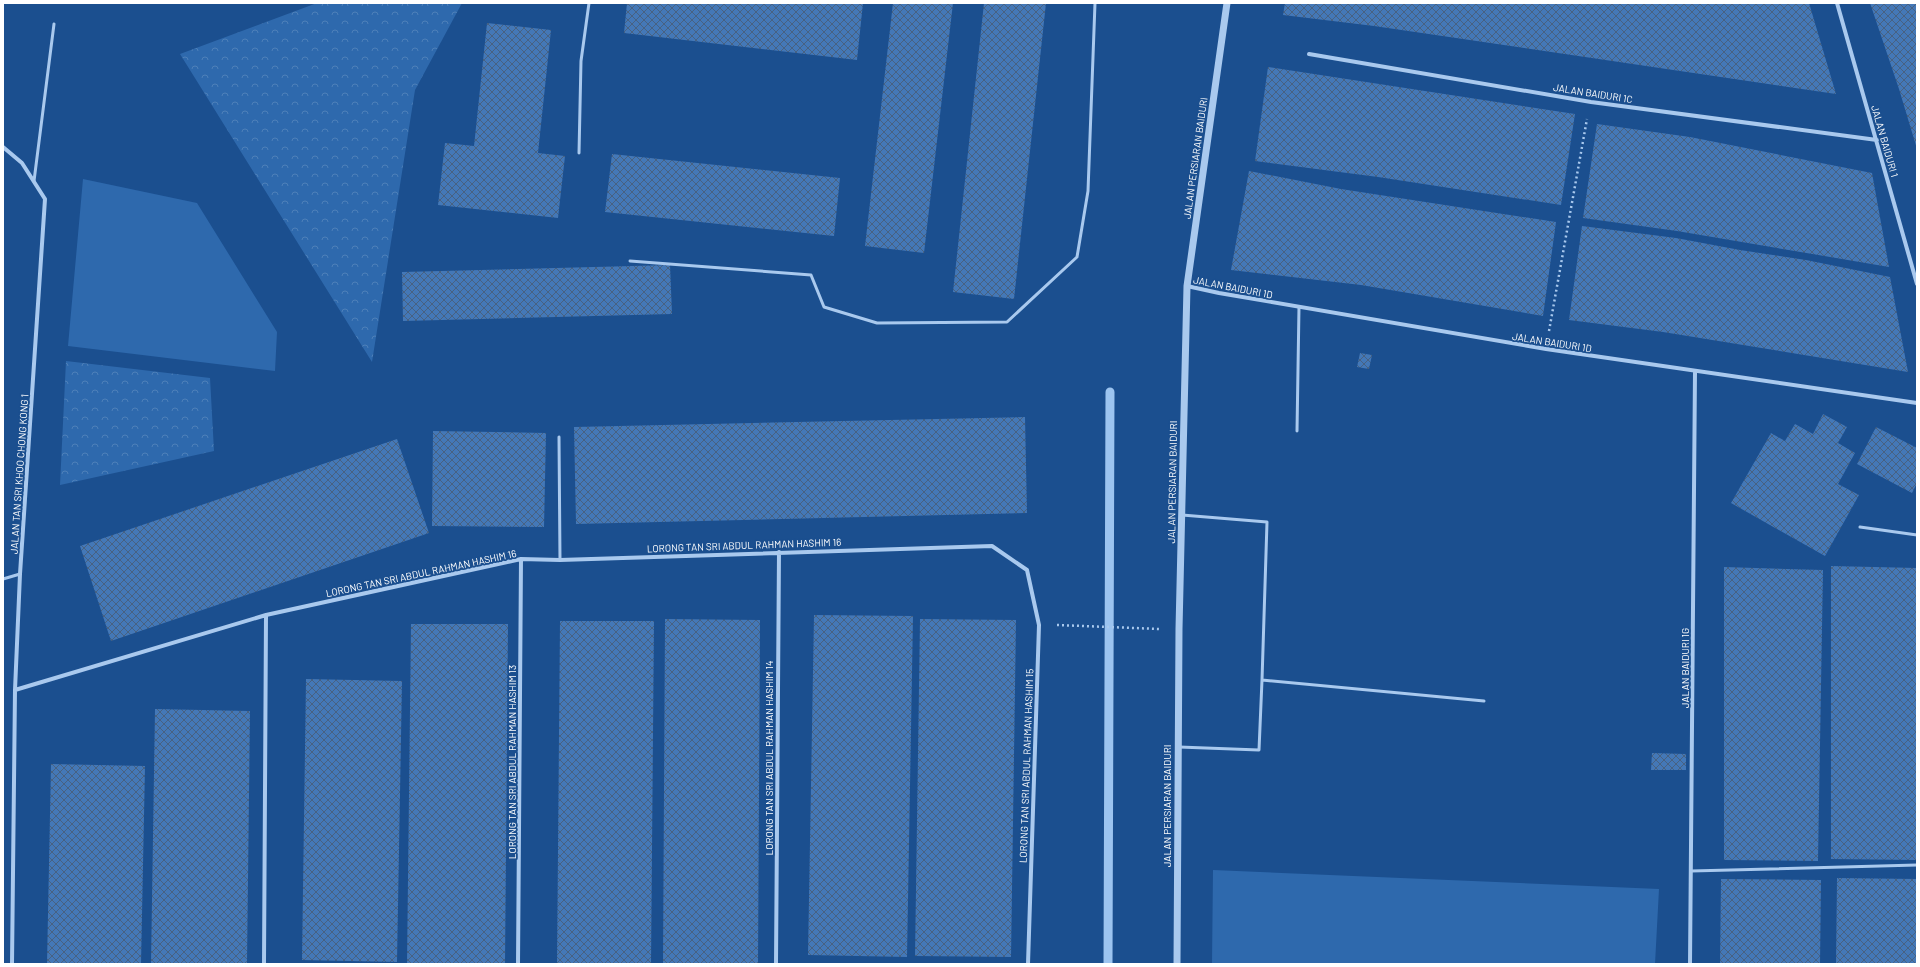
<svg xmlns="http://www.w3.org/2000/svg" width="1920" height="967" font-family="Barlow,sans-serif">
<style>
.green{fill:#2e69ad}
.forest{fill:url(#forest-crowns)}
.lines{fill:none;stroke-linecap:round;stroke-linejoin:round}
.stream{stroke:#9cc4f0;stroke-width:9}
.building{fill:url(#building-cross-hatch)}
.path{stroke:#a9c9ee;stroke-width:2.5;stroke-dasharray:2 3;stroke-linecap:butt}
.service{stroke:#a9c9ee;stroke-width:3}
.minor{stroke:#a9c9ee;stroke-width:4}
.tertiary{stroke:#a9c9ee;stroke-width:7}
.labels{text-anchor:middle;stroke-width:3.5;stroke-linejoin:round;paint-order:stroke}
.street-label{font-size:10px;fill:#fff;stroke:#1b4f8f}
</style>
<defs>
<pattern id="forest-crowns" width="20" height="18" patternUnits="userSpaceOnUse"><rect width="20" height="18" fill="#2e69ad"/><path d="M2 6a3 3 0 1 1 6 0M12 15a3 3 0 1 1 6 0" fill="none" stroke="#4d80b9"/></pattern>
<pattern id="building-cross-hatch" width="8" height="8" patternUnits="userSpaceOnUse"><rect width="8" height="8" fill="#4478b7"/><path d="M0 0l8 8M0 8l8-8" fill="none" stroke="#486282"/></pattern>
</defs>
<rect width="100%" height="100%" fill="#1b4f8f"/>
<path class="green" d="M83 179 197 203 277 332 275 371 68 346Z
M1213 870 1659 889 1655 964H1212Z"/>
<path class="forest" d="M317 3H462L415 90 372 362 180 54Z
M66 361 210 378 214 451 60 485Z"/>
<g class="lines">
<path class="stream" d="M1108 964 1110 392"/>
</g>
<path class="building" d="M627 3H863L857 60 624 33Z
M893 3H953L924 253 865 246Z
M984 3H1046L1014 299 953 292Z
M1285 3H1809L1836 94 1374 26 1283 15Z
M1870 3H1917V149L1899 89Z
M487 23 551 30 538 153 565 156 558 218 438 205 445 143 474 146Z
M1268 67 1575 114 1561 205 1378 177 1255 161Z
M1597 124 1690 137 1872 173 1889 267 1677 231 1583 218Z
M612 154 840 178 834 236 605 212Z
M1249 171 1341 189 1556 222 1543 316 1361 285 1231 270Z
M1582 226 1676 238 1740 250 1806 260 1890 277 1908 372 1663 332 1569 320Z
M670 265 672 314 403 321 402 272Z
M1360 353 1372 355 1369 369 1357 367Z
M1823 414 1847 427 1838 443 1855 453 1838 484 1859 495 1825 556 1731 503 1771 433 1785 441 1795 424 1813 434Z
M1025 417 1027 513 576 524 574 427Z
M1876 427 1917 448V483L1912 493 1857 464Z
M433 431 546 433 544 527 432 526Z
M397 439 429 533 111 641 80 546Z
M1831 566 1917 568V860L1831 859Z
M1724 567 1823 570 1818 861 1724 860Z
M814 615 913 616 907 957 808 955Z
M665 619 760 620 758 964H663Z
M920 619 1016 620 1011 957 915 956Z
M560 621H654L651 964H557Z
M411 624H508L505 964H407Z
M306 679 402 681 397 962 302 960Z
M155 709 250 711 247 964H151Z
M1652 753 1686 754V770H1651Z
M51 764 145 766 141 964H47Z
M1837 878 1917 879V964H1836Z
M1721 879 1821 880 1820 964H1720Z"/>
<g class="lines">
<path class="path" d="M1549 331 1587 119
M1057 625 1160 629"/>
<path class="service" d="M579 153 581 61 589 3
M34 181 54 24
M630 261 811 275 824 307 877 323 1007 322 1077 257 1088 191 1095 3
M1297 431 1299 307
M559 437 560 560
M1182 515 1267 522 1262 680
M1860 527 1917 535
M3 579 20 574
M1179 747 1259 750 1262 680 1484 701
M1691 871 1917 865"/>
<path class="minor" d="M1837 3 1917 284
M1309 54 1591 102 1877 140
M3 147 22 163 45 199 20 574 15 690 12 964
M1187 286 1219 293 1546 349 1917 403
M15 690 266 615 521 559 560 560 992 546 1027 570 1039 625 1028 964
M264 964 266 615
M518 964 521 559
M776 964 779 552
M1690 964 1695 372"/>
<path class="tertiary" d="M1177 964 1179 629 1187 286 1227 3"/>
</g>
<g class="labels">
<g class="street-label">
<text transform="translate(1593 93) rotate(9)" y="4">JALAN BAIDURI 1C</text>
<text transform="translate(1885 141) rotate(74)" y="4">JALAN BAIDURI 1</text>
<text transform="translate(1195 158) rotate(-82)" y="4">JALAN PERSIARAN BAIDURI</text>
<text transform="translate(1233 287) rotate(11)" y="4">JALAN BAIDURI 1D</text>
<text transform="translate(1552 342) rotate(9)" y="4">JALAN BAIDURI 1D</text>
<text transform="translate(19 474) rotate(-86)" y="4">JALAN TAN SRI KHOO CHONG KONG 1</text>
<text transform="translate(1172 482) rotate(-89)" y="4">JALAN PERSIARAN BAIDURI</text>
<text transform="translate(744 545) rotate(-2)" y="4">LORONG TAN SRI ABDUL RAHMAN HASHIM 16</text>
<text transform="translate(421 573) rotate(-12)" y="4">LORONG TAN SRI ABDUL RAHMAN HASHIM 16</text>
<text transform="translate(1685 668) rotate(-90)" y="4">JALAN BAIDURI 1G</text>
<text transform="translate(769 758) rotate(-90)" y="4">LORONG TAN SRI ABDUL RAHMAN HASHIM 14</text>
<text transform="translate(512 762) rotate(-90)" y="4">LORONG TAN SRI ABDUL RAHMAN HASHIM 13</text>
<text transform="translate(1026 766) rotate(-88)" y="4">LORONG TAN SRI ABDUL RAHMAN HASHIM 15</text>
<text transform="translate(1167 806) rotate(-90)" y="4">JALAN PERSIARAN BAIDURI</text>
</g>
</g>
<rect width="1920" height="967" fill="none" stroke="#ffffff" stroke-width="8"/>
</svg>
